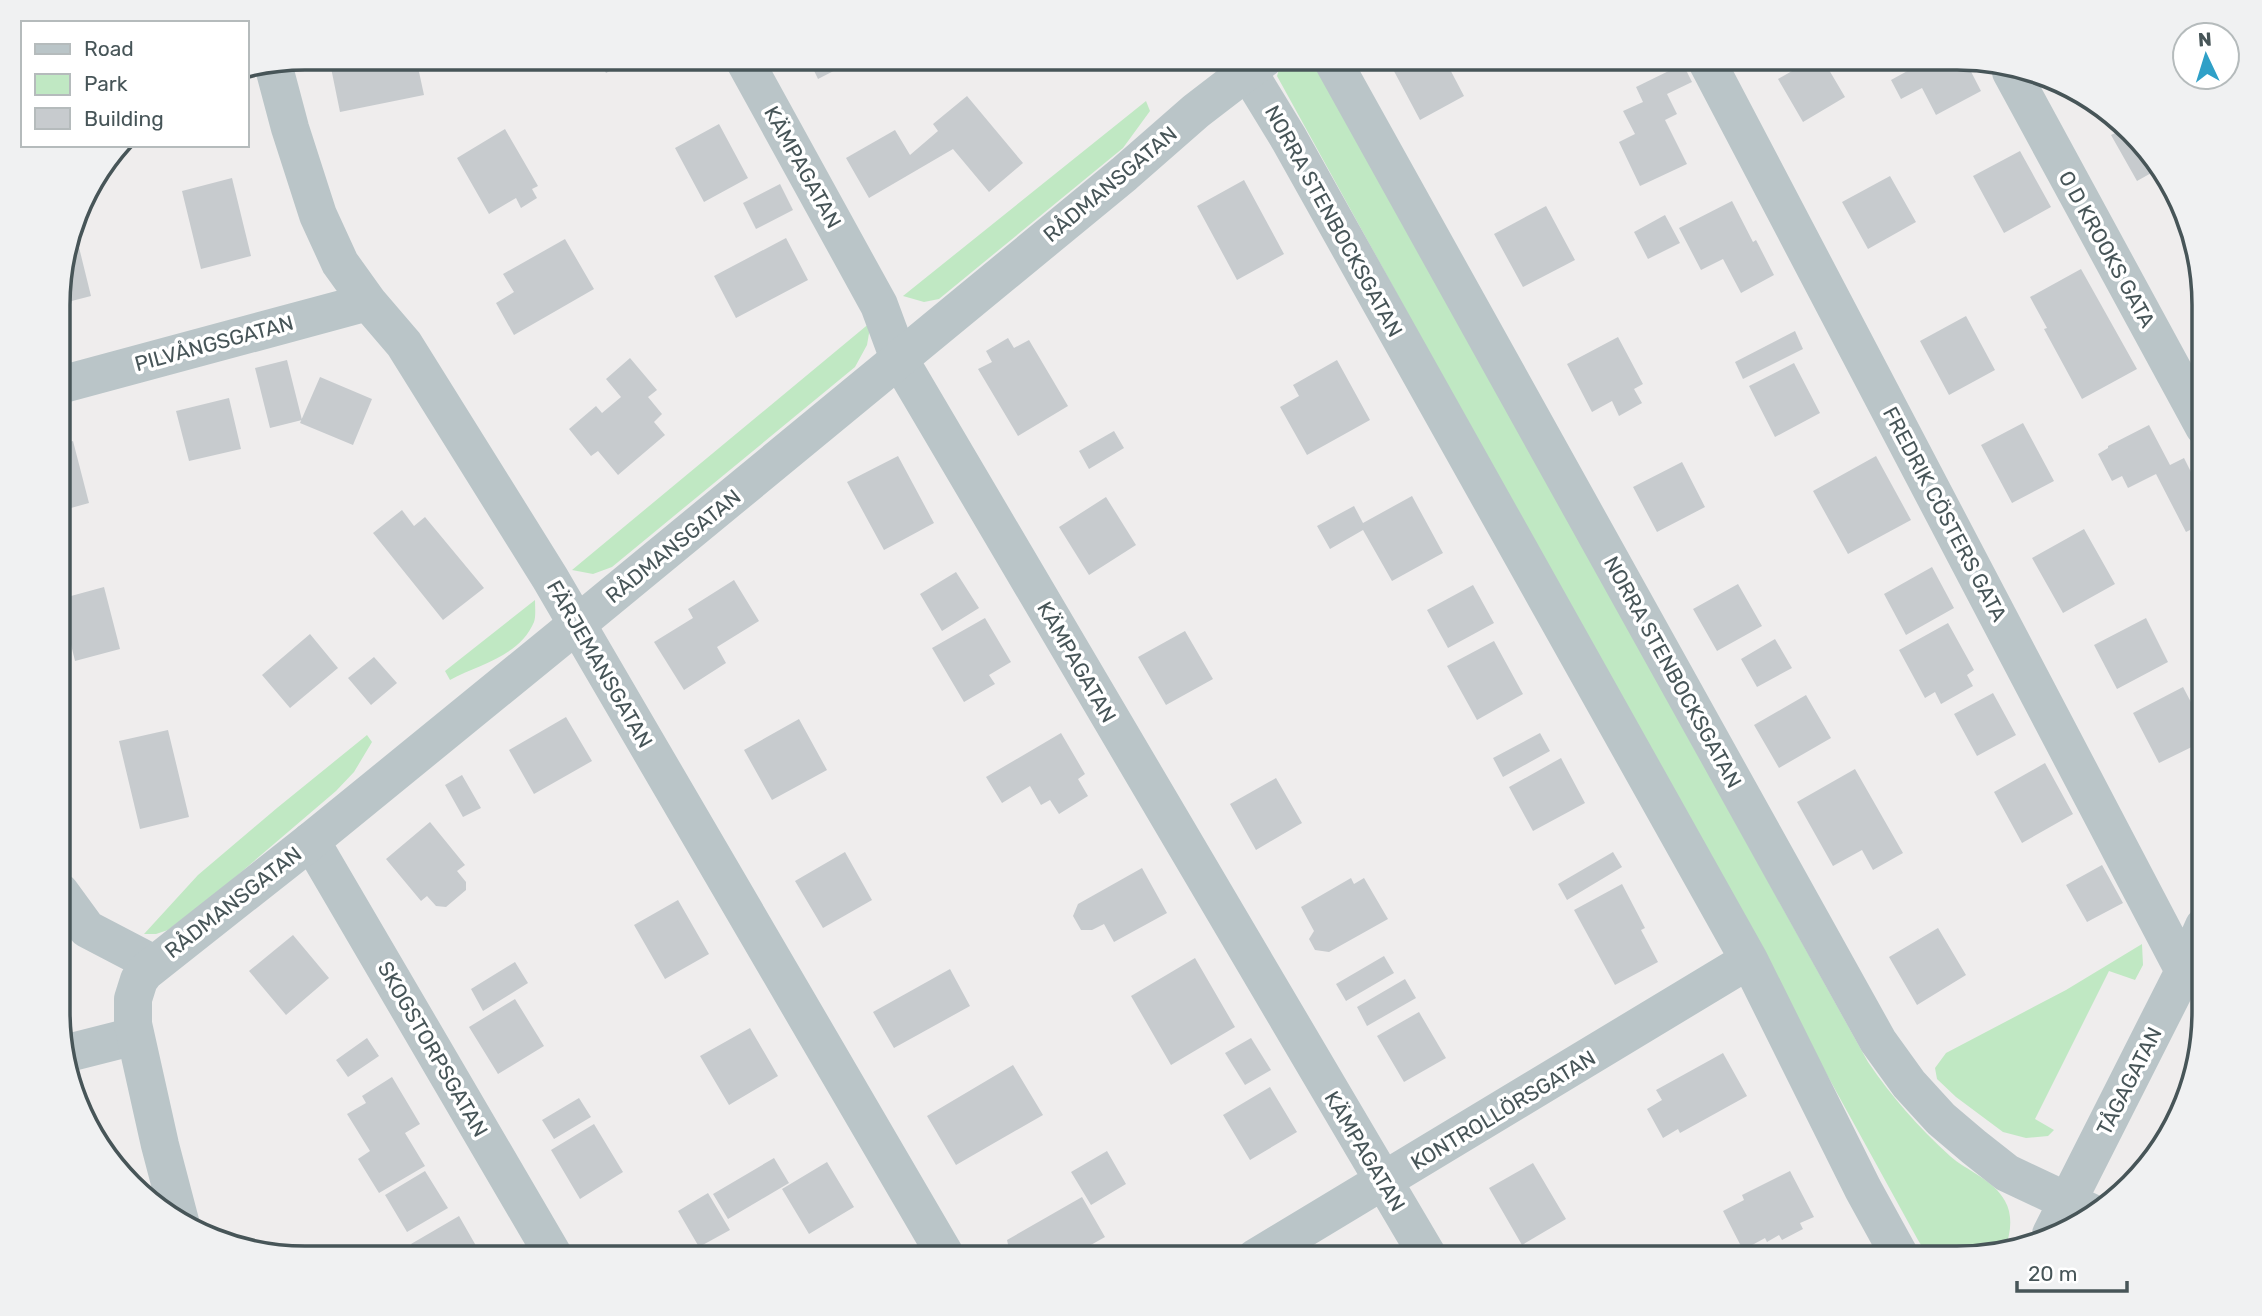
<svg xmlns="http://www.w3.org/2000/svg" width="2262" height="1316" viewBox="0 0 2262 1316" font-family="Rubik,sans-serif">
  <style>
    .green { fill: #c0e8c3 }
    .building { fill: #c7cbce }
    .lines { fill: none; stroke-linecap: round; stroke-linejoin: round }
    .minor { stroke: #bac5c8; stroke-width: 38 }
    .tertiary { stroke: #bac5c8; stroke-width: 38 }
    .labels { text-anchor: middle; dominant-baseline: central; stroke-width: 7; stroke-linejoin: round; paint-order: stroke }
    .street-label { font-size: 21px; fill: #475558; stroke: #fff }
    .rim { fill: none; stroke: #475558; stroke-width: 3.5 }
  </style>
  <rect width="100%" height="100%" fill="#efeded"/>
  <path class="green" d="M1295 61 1307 62 1318 69 1868 1062C1892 1097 1918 1127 1950 1156 1967 1171 1994 1180 2005 1201 2013 1215 2011 1233 2005 1248L1973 1258H1929L1918 1240 1277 76 1280 66Z
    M1146 101 1150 111 1123 148 939 299 924 302 903 296Z
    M871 322 867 345 855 367 612 567 593 574 572 570Z
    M535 600C535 607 536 616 534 622 519 657 479 664 450 680L445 671Z
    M367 735 372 742 354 772 336 791 219 891 168 930 156 934H144L198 875 277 808Z
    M2142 944 2143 965 2135 980 2109 971 2035 1119 2054 1130 2048 1136 2026 1138 2003 1132 1956 1097 1937 1079 1935 1068 1946 1053 2066 990Z"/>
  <path class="building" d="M329 58H416L424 95 340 112Z
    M598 58H635L606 73Z
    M808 58H854L855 60 818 79Z
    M1387 58H1444L1464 96 1420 120Z
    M1815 58H1822L1845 97 1803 122 1778 79Z
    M1917 58H1957L1965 60 1981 91 1936 115 1922 88 1901 99 1891 80 1911 69 1908 63Z
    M1683 64 1692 82 1667 94 1677 114 1665 120 1687 164 1640 186 1619 142 1635 134 1623 111 1643 102 1636 87Z
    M967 96 1023 163 989 192 953 149 869 198 846 158 895 130 910 155 938 131 933 124Z
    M719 124 748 178 704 202 675 148Z
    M505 129 538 186 532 189 537 198 521 208 516 198 489 214 457 158Z
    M2122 130 2147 153 2162 167 2137 181 2111 135Z
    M2020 151 2051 207 2004 233 1973 176Z
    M1890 176 1916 222 1868 249 1842 202Z
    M232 178 251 256 201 269 182 191Z
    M1244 180 1284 254 1237 280 1197 206Z
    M780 184 793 210 756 229 743 203Z
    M1732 201 1753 242 1756 240 1774 275 1741 293 1723 259 1701 270 1679 228Z
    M1546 206 1575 260 1523 287 1494 234Z
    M1665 215 1680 243 1648 259 1634 232Z
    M74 227 91 296 60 304V273Z
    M786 238 808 280 736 318 714 276Z
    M565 239 594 289 514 335 496 303 514 292 503 274Z
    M2081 269 2137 369 2082 399 2044 329 2047 328 2030 297Z
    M1966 316 1995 370 1949 395 1920 341Z
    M1795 331 1803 349 1743 379 1735 362Z
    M1618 337 1643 384 1634 389 1642 403 1619 416 1612 401 1592 412 1567 364Z
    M1008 338 1014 348 1029 340 1068 406 1018 436 978 369 992 362 986 351Z
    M630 358 657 390 648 397 662 414 654 422 665 435 618 475 598 451 591 456 569 429 596 406 602 413 621 397 606 379Z
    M287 360 302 420 270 428 255 368Z
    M1337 360 1370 420 1307 455 1280 407 1299 396 1293 385Z
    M1794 363 1820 413 1775 437 1749 386Z
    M320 377 372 399 353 445 300 423Z
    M229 398 241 449 189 461 176 411Z
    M2023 423 2054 481 2012 503 1981 445Z
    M2149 425 2170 465 2184 458 2204 498V523L2186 532 2156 474 2128 488 2122 476 2112 481 2098 454 2108 448V446Z
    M1114 431 1124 448 1089 469 1079 451Z
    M73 441 89 503 60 511V445Z
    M898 456 934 523 884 550 847 482Z
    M1876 456 1911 520 1848 554 1813 491Z
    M1682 462 1705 507 1657 532 1633 487Z
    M1412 496 1443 553 1392 581 1363 530 1330 549 1317 526 1354 506 1363 523Z
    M1106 497 1136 545 1089 575 1059 527Z
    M402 510 414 526 425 517 484 588 443 620 373 533Z
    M2084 529 2115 584 2063 613 2032 558Z
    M1932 567 1954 608 1906 635 1884 594Z
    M956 572 979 608 942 631 920 594Z
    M734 580 759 621 717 647 726 663 684 690 654 642 693 618 688 609Z
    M1738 584 1762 626 1717 651 1693 609Z
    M1473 585 1494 623 1448 648 1427 610Z
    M104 587 120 649 75 661 60 599Z
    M2204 594V620L2193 600Z
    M985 618 1011 662 989 675 995 684 964 702 932 648Z
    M2146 618 2168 662 2117 689 2094 645Z
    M1948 623 1974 670 1967 675 1973 686 1941 704 1935 692 1925 698 1899 650Z
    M1185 631 1213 679 1166 705 1138 657Z
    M310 634 338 668 290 708 262 675Z
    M1775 639 1792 668 1757 687 1741 659Z
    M1494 641 1523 694 1477 720 1447 666Z
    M374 657 397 683 371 705 348 678Z
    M2183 687 2204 727V741L2159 763 2133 713Z
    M1993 693 2016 735 1977 756 1954 714Z
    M1806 695 1831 738 1779 768 1754 725Z
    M566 717 592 761 534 794 509 750Z
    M799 719 827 770 772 800 744 750Z
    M168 730 189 817 140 829 119 741Z
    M1061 733 1085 774 1078 779 1088 796 1059 814 1050 800 1041 805 1030 786 1002 803 986 777Z
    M1540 733 1550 751 1503 777 1493 758Z
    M1561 758 1585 803 1533 831 1509 787Z
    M2045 763 2073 814 2022 843 1994 792Z
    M1855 769 1903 853 1873 870 1862 850 1833 866 1797 802Z
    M462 775 481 808 463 817 445 785Z
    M1276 778 1302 823 1256 850 1230 804Z
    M430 822 465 865 457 871 466 882V890L446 907 436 906 427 896 421 901 386 859Z
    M845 852 872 900 823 928 795 881Z
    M1613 852 1622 867 1567 900 1558 884Z
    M2102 865 2123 903 2087 922 2066 885Z
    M1142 868 1167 913 1114 942 1104 924 1092 930H1081L1073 916 1078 904Z
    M1351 878 1354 884 1364 878 1388 919 1329 952 1315 950 1309 939 1314 931 1301 907Z
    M1622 884 1645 928 1641 930 1658 962 1615 985 1574 910Z
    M678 900 709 954 665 979 634 925Z
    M1938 928 1966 975 1917 1005 1889 957Z
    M293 935 329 978 286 1015 249 971Z
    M1384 956 1394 973 1346 1001 1336 984Z
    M1195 958 1235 1027 1171 1065 1131 996Z
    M515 962 528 983 483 1011 471 989Z
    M950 969 970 1006 894 1048 873 1012Z
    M1405 979 1416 998 1367 1026 1357 1007Z
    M515 999 544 1046 498 1074 469 1027Z
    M1419 1012 1446 1058 1404 1082 1377 1036Z
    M750 1028 778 1076 729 1105 700 1056Z
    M367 1038 379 1056 348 1077 336 1060Z
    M1251 1038 1271 1070 1245 1085 1225 1053Z
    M1723 1053 1747 1096 1680 1133 1678 1129 1663 1138 1647 1109 1662 1100 1656 1090Z
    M1013 1065 1043 1115 956 1165 927 1116Z
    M392 1077 420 1124 405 1133 425 1166 379 1193 358 1159 370 1151 347 1114 366 1103 362 1096Z
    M2186 1079 2171 1134 2149 1157H2148Z
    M1270 1087 1297 1132 1250 1160 1223 1115Z
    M579 1098 591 1117 554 1139 542 1120Z
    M594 1124 623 1172 580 1199 551 1150Z
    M1107 1151 1126 1184 1091 1205 1071 1172Z
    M774 1158 789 1183 728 1219 713 1194Z
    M827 1162 854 1207 809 1234 782 1189Z
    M1533 1163 1566 1219 1522 1245 1489 1188Z
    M425 1171 448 1208 407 1232 385 1195Z
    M1790 1171 1814 1217 1800 1223 1803 1229 1782 1240 1779 1235 1767 1242 1765 1238 1743 1250 1723 1211 1744 1200 1742 1195Z
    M708 1193 730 1230 699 1247 678 1211Z
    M1082 1197 1105 1237 1089 1246 1096 1258H1011L1007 1240Z
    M459 1216 483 1258H419L411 1244Z"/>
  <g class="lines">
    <path class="minor" d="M743 58 879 305 899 359 1429 1258
      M1331 58 1878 1041 1909 1084 1941 1119 1974 1147 2007 1173 2092 1213
      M1705 58 2184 971
      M273 64 290 128 318 215 340 263 368 302 404 344 550 578 947 1258
      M1247 70 1289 139 1749 960 1863 1189 1901 1258
      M2011 72 2204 427
      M60 385 368 302
      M311 841 555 1258
      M60 892 87 929 154 964
      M64 1054 135 1036
      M2051 1234 2184 971 2204 926
      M1255 1258 1749 960"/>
    <path class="tertiary" d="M181 1225 160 1145 133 1024V999L139 980 145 972 311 841 576 625 1124 174 1196 111 1265 58"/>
  </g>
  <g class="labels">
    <g class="street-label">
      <text transform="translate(803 167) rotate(61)">KÄMPAGATAN</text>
      <text transform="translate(1110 184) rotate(-40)">RÅDMANSGATAN</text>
      <text transform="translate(1334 221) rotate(61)">NORRA STENBOCKSGATAN</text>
      <text transform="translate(2107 249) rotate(61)">O D KROOKS GATA</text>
      <text transform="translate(214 343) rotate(-15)">PILVÅNGSGATAN</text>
      <text transform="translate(1945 514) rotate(62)">FREDRIK CÖSTERS GATA</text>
      <text transform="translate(673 546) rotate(-39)">RÅDMANSGATAN</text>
      <text transform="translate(1077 662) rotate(60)">KÄMPAGATAN</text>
      <text transform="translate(600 664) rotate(60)">FÄRJEMANSGATAN</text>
      <text transform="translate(1673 672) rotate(61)">NORRA STENBOCKSGATAN</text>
      <text transform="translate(233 902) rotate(-38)">RÅDMANSGATAN</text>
      <text transform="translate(433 1049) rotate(60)">SKOGSTORPSGATAN</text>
      <text transform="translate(2129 1081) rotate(-63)">TÅGAGATAN</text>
      <text transform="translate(1503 1110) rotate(-31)">KONTROLLÖRSGATAN</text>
      <text transform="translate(1365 1151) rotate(59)">KÄMPAGATAN</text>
    </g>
  </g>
  <path d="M0 0H2262V1316H0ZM305 70H1957A235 235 0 0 1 2192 305V1011A235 235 0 0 1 1957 1246H305A235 235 0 0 1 70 1011V305A235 235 0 0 1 305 70Z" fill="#f0f1f2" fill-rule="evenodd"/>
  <path class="rim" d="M305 70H1957A235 235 0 0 1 2192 305V1011A235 235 0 0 1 1957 1246H305A235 235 0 0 1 70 1011V305A235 235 0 0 1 305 70Z"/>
  <rect x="21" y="21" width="228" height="126" fill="#ffffff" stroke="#b5bbbc" stroke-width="2"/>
  <rect x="35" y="44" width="35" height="10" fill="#bac5c8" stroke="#b5bbbc" stroke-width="2"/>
  <text x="84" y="56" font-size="21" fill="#475558">Road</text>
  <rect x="35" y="74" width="35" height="21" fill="#c0e8c3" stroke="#b5bbbc" stroke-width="2"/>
  <text x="84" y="91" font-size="21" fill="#475558">Park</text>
  <rect x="35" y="108" width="35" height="21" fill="#c7cbce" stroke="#b5bbbc" stroke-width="2"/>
  <text x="84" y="126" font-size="21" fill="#475558">Building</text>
  <g transform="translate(2206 56) rotate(356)"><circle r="33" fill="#ffffff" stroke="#b5bbbc" stroke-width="2"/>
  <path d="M0-5L12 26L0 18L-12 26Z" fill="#2fa0c7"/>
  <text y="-10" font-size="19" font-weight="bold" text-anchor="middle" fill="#475558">N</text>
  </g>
  <path d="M2017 1281v10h110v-10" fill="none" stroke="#475558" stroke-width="3.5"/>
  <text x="2028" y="1281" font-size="21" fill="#475558" stroke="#ffffff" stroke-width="5" paint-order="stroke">20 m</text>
</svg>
